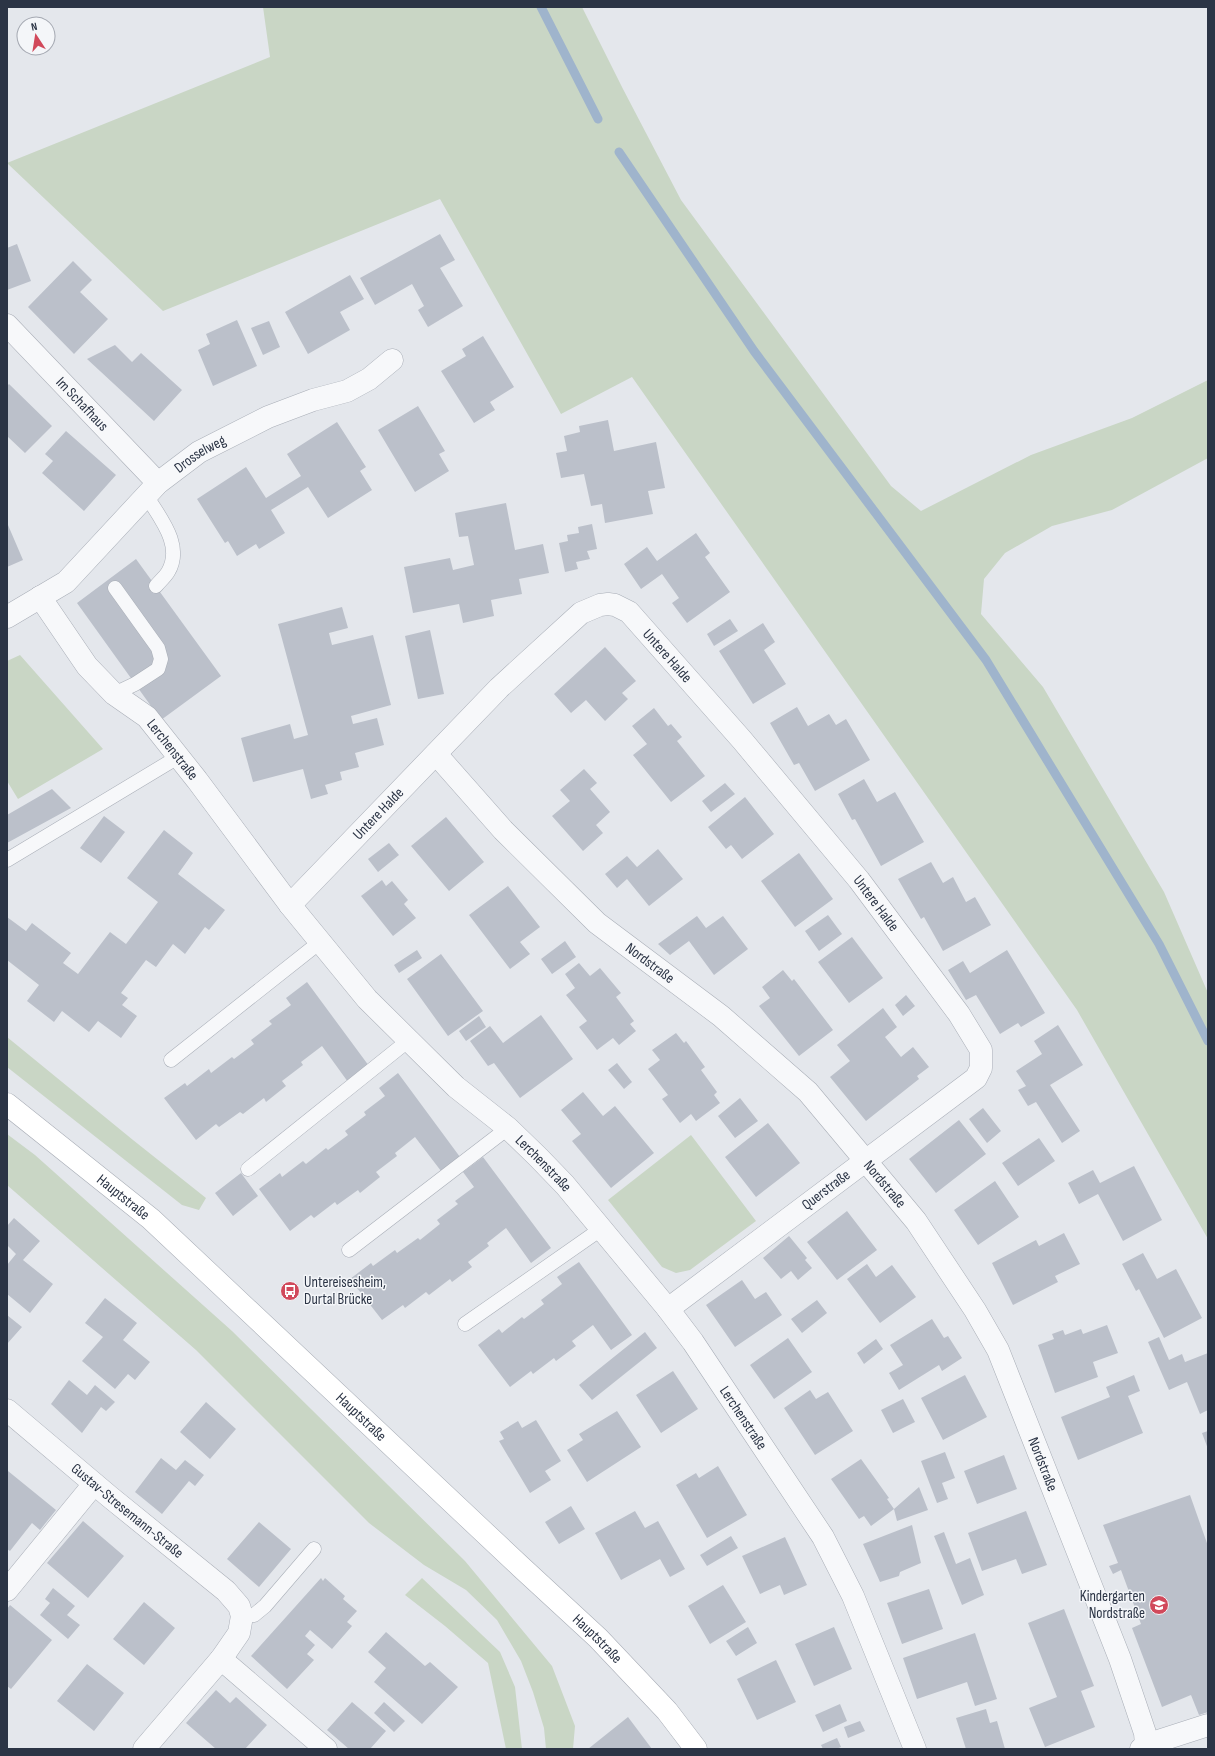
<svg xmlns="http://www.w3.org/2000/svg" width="1215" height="1756" viewBox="0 0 1215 1756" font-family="'Sofia Sans Condensed',sans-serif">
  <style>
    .green { fill: #c9d6c5 }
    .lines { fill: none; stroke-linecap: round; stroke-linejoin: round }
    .stream { stroke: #9fb4cc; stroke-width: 9 }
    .building { fill: #bbc0ca }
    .lane-casing { stroke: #a9aeb7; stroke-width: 15 }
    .street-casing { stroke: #a9aeb7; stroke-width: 23 }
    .secondary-casing { stroke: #a9aeb7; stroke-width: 23 }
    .lane { stroke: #f7f8fa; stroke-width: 14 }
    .street { stroke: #f7f8fa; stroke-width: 22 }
    .secondary { stroke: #fff; stroke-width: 22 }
    .labels { text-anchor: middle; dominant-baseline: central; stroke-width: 3; stroke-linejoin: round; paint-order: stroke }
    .street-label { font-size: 15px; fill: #2b3445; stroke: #f4f6f9 }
    .poi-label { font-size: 15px; fill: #2b3445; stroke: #f4f6f9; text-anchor: start }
  </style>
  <rect width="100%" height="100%" fill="#e4e7ec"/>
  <path class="green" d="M263 7H582L623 89 681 200 891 486 921 511 1031 455 1132 418 1208 380V458L1112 510 1052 526 1005 553 984 579 981 614 1043 687 1164 892 1208 993V1239L1077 1010 632 377 561 414 440 199 163 311 7 163 270 57Z
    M20 655 103 749 18 799 7 781V661Z
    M7 1037 133 1140 206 1198 199 1210 182 1205 7 1067Z
    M7 1134 35 1155 232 1331 465 1561 552 1666 575 1726 573 1749H546L544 1728 533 1692 521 1661 497 1620 466 1590 424 1565 369 1523 196 1350 7 1185Z
    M691 1135 756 1221 690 1270 676 1273 662 1267 608 1200Z
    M422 1578 500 1652 515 1687 522 1749H506L488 1663 445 1626 405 1595Z"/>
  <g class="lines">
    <path class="stream" d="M541 7 598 119
      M619 152 754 351 986 660 1159 944 1208 1041"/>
  </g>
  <path class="building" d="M440 234 455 260 440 268 463 306 428 327 418 310 424 306 412 284 375 305 360 278Z
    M17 244 31 281 7 290V248Z
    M73 261 92 280 80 292 108 319 74 354 28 307Z
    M350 275 364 299 340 312 350 330 308 354 285 312Z
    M237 320 257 366 213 386 198 350 210 344 206 334Z
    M269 321 280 347 263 355 251 328Z
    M483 336 514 387 490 402 495 410 474 423 441 371 466 356 462 349Z
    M115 345 132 362 141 353 182 390 154 421 87 359Z
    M9 384 52 426 25 453 7 436V386Z
    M418 406 445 451 439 454 449 471 415 492 378 430Z
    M608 420 614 451 656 442 665 488 648 491 653 514 605 523 602 504 591 506 584 474 561 478 556 453 567 451 564 436 580 432 579 426Z
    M337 422 366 467 360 471 372 490 328 518 308 487 271 510 285 533 259 549 256 544 237 556 228 541 225 543 197 499 246 467 266 498 301 476 287 454Z
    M66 431 116 475 84 511 42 473 53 461 45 454Z
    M506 503 515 550 543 544 549 573 519 579 522 594 491 600 494 616 463 623 459 604 413 613 404 567 450 558 453 570 474 565 468 536 459 537 455 513Z
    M592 524 597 549 587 551 590 559 576 562 578 569 565 572 559 543 568 541 567 535 579 533 578 527Z
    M8 525 23 560 7 567V526Z
    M696 533 710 553 705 557 730 592 687 623 672 603 679 598 662 574 641 589 624 564 647 547 657 561Z
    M136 559 221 676 161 720 77 603Z
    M342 607 348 628 329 633 332 645 373 635 391 705 351 716 353 724 377 718 384 745 355 753 359 767 340 772 342 780 325 785 328 794 311 799 303 769 253 782 241 738 290 724 294 739 308 735 278 624Z
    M730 619 738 631 714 646 707 634Z
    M763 623 775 642 764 650 786 684 753 704 719 651Z
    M430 630 444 694 418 699 405 636Z
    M605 647 636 681 622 693 628 699 605 721 586 700 571 713 554 694Z
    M797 707 808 726 829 714 836 725 846 719 870 760 815 791 799 763 794 765 770 723Z
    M654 708 668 726 671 724 682 737 677 741 705 776 671 802 633 755 647 744 632 726Z
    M584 769 597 783 590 789 610 812 596 825 603 833 583 851 552 816 570 801 560 790Z
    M864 779 877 802 895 792 924 842 881 866 855 819 852 820 838 794Z
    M725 783 735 794 711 812 702 801Z
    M52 789 71 808 7 843V815Z
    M745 797 774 834 742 859 731 845 726 849 708 827Z
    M104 816 125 832 101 863 80 848Z
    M446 817 484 862 449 891 411 846Z
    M164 830 193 853 178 874 225 910 209 930 205 927 185 954 173 944 156 967 146 960 121 993 128 998 122 1005 137 1016 121 1038 98 1021 89 1032 62 1011 54 1022 27 1001 39 985 7 960V917L26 931 32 923 71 953 63 963 78 974 110 932 126 944 158 902 127 878Z
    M389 843 399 855 378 872 368 859Z
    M658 849 683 879 649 906 627 879 617 888 605 874 627 856 637 867Z
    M799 853 833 899 795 927 761 881Z
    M931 862 943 883 953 877 966 902 975 897 991 925 943 951 924 917 921 919 898 879Z
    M382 880 386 886 392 881 408 900 404 904 416 918 393 936 361 896Z
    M508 886 540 927 520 942 530 954 510 969 469 915Z
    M828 915 842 934 819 951 805 931Z
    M697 916 706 928 723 916 748 949 714 975 689 941 670 955 658 944Z
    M852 937 883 978 849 1003 818 962Z
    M565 941 576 957 552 974 541 959Z
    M417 950 422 958 399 973 394 965Z
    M1007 950 1045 1013 1021 1027 1018 1023 1000 1034 976 995 966 1000 948 970 963 961 970 973Z
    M441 954 483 1011 448 1036 407 979Z
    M579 963 590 976 600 968 621 993 616 997 634 1021 630 1024 636 1031 619 1045 613 1038 597 1050 579 1027 587 1021 566 995 575 988 565 974Z
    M783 970 792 981 794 979 833 1030 799 1056 759 1006 770 998 762 987Z
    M307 982 369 1066 348 1082 322 1046 301 1062 303 1065 282 1081 286 1086 266 1102 264 1098 243 1114 240 1112 219 1127 216 1124 196 1140 164 1098 185 1083 187 1086 209 1069 211 1073 232 1057 234 1059 254 1044 251 1040 272 1024 269 1021 291 1005 286 998Z
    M906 995 915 1006 903 1016 895 1005Z
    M883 1008 897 1027 885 1037 901 1057 913 1047 929 1067 917 1076 919 1079 866 1121 830 1077 850 1061 837 1045Z
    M541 1015 573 1059 520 1098 494 1063 488 1066 470 1041 490 1026 503 1043Z
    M479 1016 486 1027 466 1041 459 1031Z
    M1058 1025 1083 1065 1050 1085 1080 1131 1062 1143 1036 1102 1028 1106 1018 1090 1026 1086 1016 1071 1042 1054 1034 1041Z
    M676 1033 684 1043 686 1041 705 1067 701 1070 717 1092 714 1095 720 1103 696 1121 691 1114 680 1123 662 1099 668 1095 648 1069 660 1060 652 1050Z
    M617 1063 632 1082 624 1089 608 1070Z
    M398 1073 460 1157 441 1171 415 1137 395 1153 397 1156 376 1172 380 1177 360 1193 358 1190 337 1205 335 1202 314 1218 311 1215 290 1231 259 1189 280 1173 282 1177 303 1161 306 1164 326 1148 328 1150 348 1135 345 1131 366 1115 364 1112 385 1096 379 1088Z
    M583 1092 603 1116 615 1106 654 1153 611 1188 572 1141 581 1134 561 1110Z
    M740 1098 758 1121 735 1138 718 1116Z
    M983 1108 1001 1131 987 1143 969 1119Z
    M959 1120 986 1154 936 1193 909 1159Z
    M768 1123 800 1163 756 1197 725 1157Z
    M1039 1138 1055 1161 1018 1186 1002 1163Z
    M483 1157 551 1248 531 1263 506 1228 487 1243 489 1246 468 1262 472 1267 452 1282 450 1279 429 1295 426 1292 405 1308 403 1305 382 1320 350 1279 371 1263 373 1266 395 1250 397 1253 418 1238 420 1240 440 1224 437 1220 458 1204 455 1201 474 1187 463 1172Z
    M1134 1166 1162 1220 1123 1241 1098 1194 1079 1204 1068 1183 1093 1170 1100 1183Z
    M241 1173 258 1196 233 1216 215 1193Z
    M995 1181 1019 1217 978 1245 954 1210Z
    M847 1211 877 1250 837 1280 807 1242Z
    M14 1218 40 1241 23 1260 53 1284 30 1313 7 1294V1265L16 1254 7 1245V1226Z
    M1064 1233 1080 1264 1055 1276 1058 1282 1013 1305 992 1263 1036 1240 1039 1246Z
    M789 1236 807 1258 805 1260 812 1268 798 1280 791 1271 781 1279 763 1258Z
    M1143 1253 1157 1279 1176 1269 1202 1318 1164 1338 1139 1289 1136 1291 1122 1264Z
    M579 1262 632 1335 611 1350 593 1325 572 1341 576 1346 556 1361 554 1358 533 1374 531 1371 510 1387 478 1345 499 1329 502 1333 522 1317 524 1319 544 1304 541 1300 562 1284 557 1277Z
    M867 1264 876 1277 892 1265 916 1297 880 1323 847 1279Z
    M742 1280 755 1299 766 1292 782 1315 735 1347 706 1305Z
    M105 1298 137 1323 123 1340 150 1362 135 1380 128 1374 115 1389 82 1361 103 1337 85 1323Z
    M817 1300 827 1313 802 1333 791 1319Z
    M7 1315 22 1327 7 1344Z
    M932 1319 944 1338 948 1336 962 1358 942 1371 939 1365 899 1390 889 1373 903 1365 890 1345Z
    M1107 1325 1118 1353 1093 1362 1098 1377 1055 1393 1038 1345 1054 1339 1052 1334 1063 1330 1065 1335 1081 1329 1083 1334Z
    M645 1332 657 1348 592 1400 579 1385Z
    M1159 1337 1169 1360 1182 1354 1185 1362 1208 1353V1410L1200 1414 1187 1382 1169 1390 1148 1342Z
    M788 1338 812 1372 774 1399 750 1365Z
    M876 1339 883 1349 864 1364 857 1353Z
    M673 1371 698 1409 661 1433 636 1395Z
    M965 1375 987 1417 943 1440 921 1398Z
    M1134 1375 1140 1391 1128 1396 1143 1433 1078 1460 1061 1417 1110 1397 1106 1387Z
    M69 1380 87 1395 95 1385 115 1402 106 1411 101 1407 82 1433 51 1404Z
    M810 1390 816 1399 828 1392 853 1431 815 1455 784 1408Z
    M903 1399 915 1422 893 1433 881 1410Z
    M206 1402 236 1429 210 1459 180 1432Z
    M617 1411 641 1447 587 1482 567 1450 583 1440 579 1434Z
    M536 1420 561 1461 545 1471 551 1480 530 1493 499 1441 504 1439 500 1432 518 1421 522 1428Z
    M1208 1431V1449L1202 1433Z
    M945 1452 955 1478 942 1483 948 1499 937 1503 921 1461Z
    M1004 1455 1017 1489 977 1504 964 1471Z
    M161 1458 176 1470 185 1460 204 1475 195 1486 189 1481 162 1514 135 1492Z
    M861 1459 889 1498 887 1499 894 1509 919 1487 928 1510 897 1521 894 1509 871 1526 864 1516 859 1519 831 1479Z
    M718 1466 747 1515 707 1538 676 1485 696 1473 699 1478Z
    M8 1471 56 1510 40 1530 32 1523 10 1551 7 1549Z
    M1190 1495 1208 1546V1712L1199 1715 1191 1695 1162 1707 1132 1628 1141 1624 1121 1570 1113 1574 1109 1566 1118 1563 1103 1525Z
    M571 1506 585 1529 559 1544 545 1522Z
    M635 1511 645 1528 658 1521 685 1569 670 1577 660 1559 621 1580 595 1533Z
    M1026 1511 1047 1565 1022 1574 1016 1559 982 1571 968 1533Z
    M83 1521 124 1556 88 1598 47 1563Z
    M259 1522 291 1549 259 1587 227 1559Z
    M912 1525 921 1563 900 1572 899 1576 880 1582 863 1544Z
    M944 1532 956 1564 970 1558 984 1595 962 1605 934 1536Z
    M731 1536 738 1548 707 1566 700 1555Z
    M785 1537 807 1585 784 1595 780 1585 760 1594 742 1556Z
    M321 1578 323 1581 325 1578 345 1596 343 1599 357 1611 347 1622 352 1626 332 1649 310 1630 305 1636 315 1645 307 1654 314 1660 287 1689 251 1656Z
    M723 1585 746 1622 710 1644 688 1606Z
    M53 1588 75 1606 67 1615 80 1625 68 1639 40 1615 50 1603 45 1599Z
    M929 1589 943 1629 902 1644 887 1603Z
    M144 1602 175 1628 144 1665 113 1639Z
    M10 1605 52 1640 11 1689 7 1686V1609Z
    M1064 1609 1094 1686 1081 1691 1095 1727 1045 1747 1029 1708 1057 1697 1028 1623Z
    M748 1627 757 1643 736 1656 726 1641Z
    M834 1627 852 1669 814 1686 795 1644Z
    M386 1632 425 1666 430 1662 458 1687 422 1724 374 1682 386 1668 368 1652Z
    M975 1633 997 1699 975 1706 967 1682 917 1699 903 1658Z
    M776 1660 796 1702 757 1720 737 1679Z
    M87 1664 124 1693 94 1731 57 1701Z
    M216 1690 230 1703 236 1697 267 1725 245 1749H216L186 1723Z
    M352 1702 386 1731 370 1749H349L327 1730Z
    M384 1702 405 1721 394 1732 374 1713Z
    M840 1704 847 1721 823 1732 815 1715Z
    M986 1709 990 1723 997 1721 1005 1749H966L956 1718Z
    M628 1717 652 1749H588Z
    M860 1721 865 1731 848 1738 844 1727Z
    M837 1738 841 1747 836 1749H823L821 1745Z"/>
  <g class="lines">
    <g class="lane-casing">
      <path id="lane" d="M146 495C159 517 184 545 168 572 165 577 160 581 156 586
        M114 694 135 684 158 669 161 659 158 648 115 588
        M7 860 178 757
        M171 1060 320 942
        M248 1169 409 1040
        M349 1250 508 1128
        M465 1324 601 1229
        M242 1616 254 1615 265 1606 314 1549"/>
    </g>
    <g class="street-casing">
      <g id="street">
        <path id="s1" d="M7 325 158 483"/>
        <path id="s2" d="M40 597 87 666 114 694 147 717 197 780 290 905 367 999 456 1087 508 1128 538 1157 565 1185 668 1309 693 1342 823 1537 853 1596 915 1749"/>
        <path id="s3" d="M7 617 66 582 158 483 199 452 268 417 313 400 347 391 369 379 392 360"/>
        <path id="s4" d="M436 754 503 830 597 923 721 1016 808 1092 916 1221 975 1310 998 1350 1120 1659 1145 1733 1146 1745"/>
        <path id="s5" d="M290 905 499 688 581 613 600 605 608 604 615 605 629 612 742 740 859 880 959 1014 981 1050V1068L976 1078 668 1309"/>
        <path id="s6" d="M7 1410 110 1497 226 1591 239 1606 242 1616 239 1633 221 1659 144 1749"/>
        <path d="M7 1590 94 1484"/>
        <path d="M221 1659 326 1749"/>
        <path d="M1141 1749 1146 1745 1208 1725"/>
      </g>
    </g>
    <g class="secondary-casing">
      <g id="secondary">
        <path id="s7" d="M7 1104 151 1219 521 1567 598 1638 667 1711 696 1749"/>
      </g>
    </g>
    <use href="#lane" class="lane"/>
    <use href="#street" class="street"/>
    <use href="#secondary" class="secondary"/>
  </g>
  <defs>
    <g id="bus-disc" transform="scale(1)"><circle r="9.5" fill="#d1495b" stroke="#f4f6f9"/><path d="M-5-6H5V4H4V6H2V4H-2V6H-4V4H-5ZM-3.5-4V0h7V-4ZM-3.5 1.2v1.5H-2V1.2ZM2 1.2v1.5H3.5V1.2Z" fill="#fff"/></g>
    <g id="school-disc" transform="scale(1)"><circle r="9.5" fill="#d1495b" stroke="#f4f6f9"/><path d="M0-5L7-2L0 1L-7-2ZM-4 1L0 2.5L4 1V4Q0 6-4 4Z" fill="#fff"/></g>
  </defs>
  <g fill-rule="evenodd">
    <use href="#bus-disc" x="290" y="1291"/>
    <use href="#school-disc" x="1159" y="1605"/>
  </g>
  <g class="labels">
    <g class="street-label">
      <text stroke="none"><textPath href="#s1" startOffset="109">Im Schafhaus</textPath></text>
      <text stroke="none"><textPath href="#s3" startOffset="255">Drosselweg</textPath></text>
      <text stroke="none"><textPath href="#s5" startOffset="522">Untere Halde</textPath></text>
      <text stroke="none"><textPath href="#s2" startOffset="204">Lerchenstraße</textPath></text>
      <text stroke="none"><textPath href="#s5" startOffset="127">Untere Halde</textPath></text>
      <text stroke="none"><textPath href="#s5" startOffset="846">Untere Halde</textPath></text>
      <text stroke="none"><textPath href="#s4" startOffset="300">Nordstraße</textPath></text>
      <text stroke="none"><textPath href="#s2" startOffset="762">Lerchenstraße</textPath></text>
      <text stroke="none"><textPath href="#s4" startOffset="624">Nordstraße</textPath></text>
      <text transform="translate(826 1190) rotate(-37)">Querstraße</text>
      <text stroke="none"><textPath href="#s7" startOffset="149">Hauptstraße</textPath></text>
      <text stroke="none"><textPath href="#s7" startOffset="473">Hauptstraße</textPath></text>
      <text stroke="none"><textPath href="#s2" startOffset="1086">Lerchenstraße</textPath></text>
      <text stroke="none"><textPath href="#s4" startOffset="948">Nordstraße</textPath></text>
      <text stroke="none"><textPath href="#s6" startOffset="157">Gustav-Stresemann-Straße</textPath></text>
      <text stroke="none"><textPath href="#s7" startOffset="797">Hauptstraße</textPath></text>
    </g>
    <g class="poi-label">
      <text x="304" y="1282">Untereisesheim,<tspan x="304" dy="17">Durtal Brücke</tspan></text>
      <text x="1145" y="1596" text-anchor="end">Kindergarten<tspan x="1145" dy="17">Nordstraße</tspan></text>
    </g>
  </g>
  <rect width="1215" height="1756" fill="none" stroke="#2b3445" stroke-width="16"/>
  <g transform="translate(36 36) rotate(348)"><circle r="19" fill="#f4f6f9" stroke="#a4a8b1"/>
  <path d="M0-3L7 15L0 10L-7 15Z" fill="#d1495b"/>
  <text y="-6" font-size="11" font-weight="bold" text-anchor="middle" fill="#2b3445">N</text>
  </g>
</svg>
